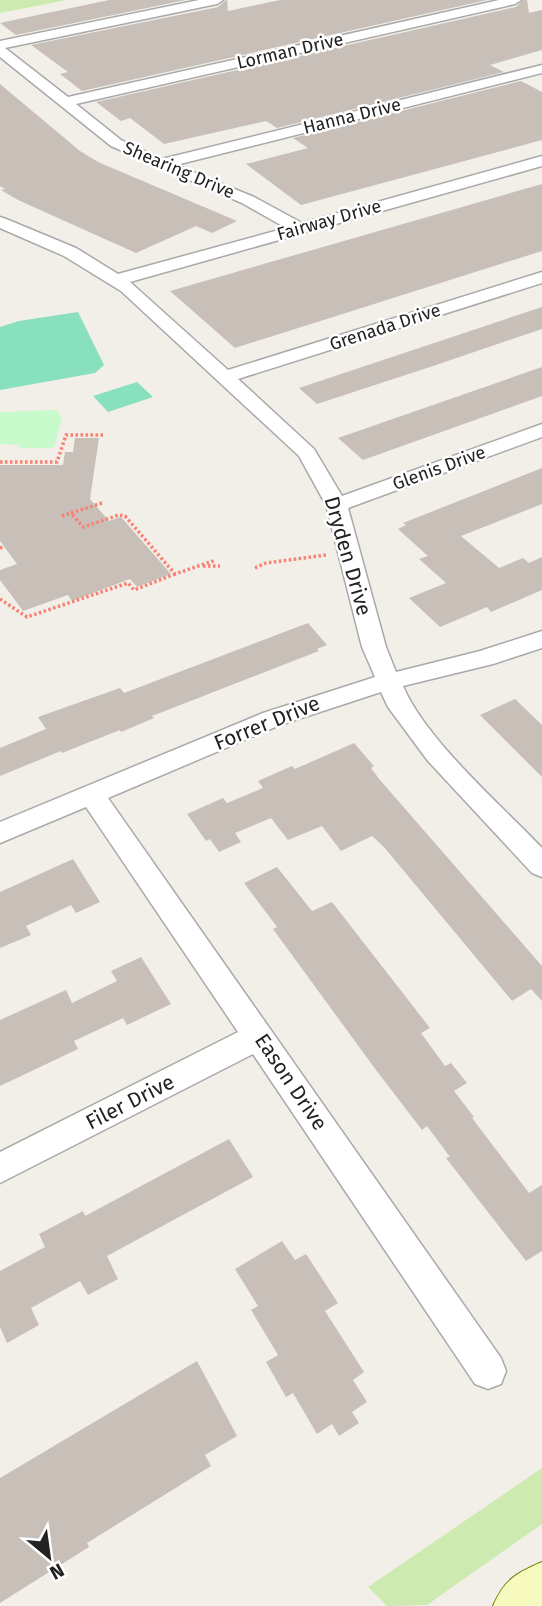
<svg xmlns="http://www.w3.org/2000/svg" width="542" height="1606" viewBox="0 0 542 1606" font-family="'Fira Sans',sans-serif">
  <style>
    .grass { fill: #cdebb0 }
    .park { fill: #c8facc }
    .pitch { fill: #88e0be }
    .building { fill: #c7bfb8 }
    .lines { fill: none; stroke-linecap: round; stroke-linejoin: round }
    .minor-casing { stroke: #a9a9a9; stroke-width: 3 }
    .secondary-casing { stroke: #707d05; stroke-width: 2 }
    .path { stroke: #fa8072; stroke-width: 3.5; stroke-dasharray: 2.5 2.5; stroke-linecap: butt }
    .minor { fill: #fff; fill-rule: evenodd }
    .secondary { fill: #f7fabf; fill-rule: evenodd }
    .labels { text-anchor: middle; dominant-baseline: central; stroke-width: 5; stroke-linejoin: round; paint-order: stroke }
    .far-street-label { font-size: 18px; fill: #222; stroke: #fff }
    .street-label { font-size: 21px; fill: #222; stroke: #fff }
  </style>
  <rect width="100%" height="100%" fill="#f2efe9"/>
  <path class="grass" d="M0 0H67L0 13Z
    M542 1468V1524L427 1605 387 1606 368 1587Z"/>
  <path class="park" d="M56 410 62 418 54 448H20V445L0 444V412Z"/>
  <path class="pitch" d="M78 312 104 365 95 373 0 390V327L19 321Z
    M137 382 153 397 108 412 93 396Z"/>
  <path class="building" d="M109 0H186L16 35 0 23Z
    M226 0H227L228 11 280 0H487L82 91 60 74 68 72 31 45 218 7Z
    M523 0H527L529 13 542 10V50L490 65 504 72 277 128 266 121 164 144 130 118 121 121 96 102 516 7Z
    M521 81 542 92V140L301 205 246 164 308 148 293 138Z
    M0 84 80 151 98 162 237 221 212 233 196 226 136 253 18 200 1 190 5 189 0 186Z
    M542 184V251L235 348 170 291Z
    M542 307V329L433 366 317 404 299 388Z
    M542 367V396L363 460 338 438Z
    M75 438H99L90 499 109 521 121 517 171 574 137 587 130 579 72 601 68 595 23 611 0 580V570L17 564 0 541V465H63L65 452H73Z
    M542 468V504L461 536 499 568 523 558 529 563 542 557V590L491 612 487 607 440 627 409 598 446 583 419 559 428 556 398 529 406 525 403 523Z
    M308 623 327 645 317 649 319 651 152 716 154 718 121 732 120 730 62 753 61 751 0 776V748L46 729 38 717 120 688 124 693Z
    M515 699 542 725V777L480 715Z
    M354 743 374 766 371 768 380 780 542 966V1001L531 989 512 1001 384 847 372 836 341 851 322 826 288 840 271 818 235 833 241 842 219 852 210 839 206 841 187 814 223 798 227 803 263 788 258 781 292 766 295 769Z
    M73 859 100 902 76 913 71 905 26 926 31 935 0 948V892Z
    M277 867 312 911 332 902 430 1028 421 1033 445 1066 451 1063 467 1083 454 1091 474 1117 472 1118 529 1193 542 1185V1251L526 1261 446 1158 450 1157 427 1126 422 1130 376 1070 273 929 277 927 244 883Z
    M141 957 171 1004 127 1025 123 1018 74 1041 78 1049 0 1086V1020L66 990 72 1003 117 981 111 971Z
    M229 1139 253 1177 107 1256 118 1279 88 1295 80 1281 31 1308 39 1325 7 1343 0 1327V1271L45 1247 39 1234 83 1211 85 1216Z
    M282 1241 295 1260 306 1254 338 1303 325 1311 364 1372 353 1380 367 1402 352 1412 359 1423 339 1436 332 1424 317 1434 293 1393 286 1397 266 1362 278 1355 251 1310 258 1306 235 1269Z
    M197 1361 237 1436 205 1455 211 1466 87 1543 89 1547 0 1603V1478Z"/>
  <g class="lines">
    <g class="minor-casing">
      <path id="minor" d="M199 0H223L217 4 5 48 68 97 499 0H521L515 4 76 104 121 140 162 159 542 65V73L176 165 254 197 302 223 542 156V166L130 282 228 370 542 272V283L238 379 314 449 342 496 542 424V437L348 508 386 647 396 672 480 651 542 631V648L493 664 403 686C426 740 501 805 542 848V877L532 873 428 761 388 707 381 692 280 725 108 798 501 1358 506 1371 501 1384 488 1389 475 1384 253 1054 0 1183V1152L238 1032 86 807 0 843V822L263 713 375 677 362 647 326 505 299 456 121 291 64 256 0 228V217L6 219 76 248 118 274 286 228 242 203 111 146 0 57V41Z"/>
    </g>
    <g class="secondary-casing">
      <path id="secondary" d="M542 1562V1606H493C504 1580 516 1573 542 1562Z"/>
    </g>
    <path class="path" d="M0 462H57L66 435H103
      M102 503 71 513 83 527 119 515 125 516 175 574 216 560
      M62 516 71 513
      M0 548 3 547
      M203 566H220
      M255 568 266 563 326 555
      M0 599 27 617 128 583 134 590 175 574"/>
    <use href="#minor" class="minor"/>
    <use href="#secondary" class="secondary"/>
  </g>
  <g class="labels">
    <g class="far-street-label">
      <text transform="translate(290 51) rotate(-13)">Lorman Drive</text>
      <text transform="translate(352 116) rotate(-14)">Hanna Drive</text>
      <text transform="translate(179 170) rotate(23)">Shearing Drive</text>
      <text transform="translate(329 220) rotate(-16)">Fairway Drive</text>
      <text transform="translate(385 327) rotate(-18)">Grenada Drive</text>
      <text transform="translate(439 468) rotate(-20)">Glenis Drive</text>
    </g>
    <g class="street-label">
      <text transform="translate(348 556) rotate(74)">Dryden Drive</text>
      <text transform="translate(267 723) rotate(-22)">Forrer Drive</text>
      <text transform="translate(291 1082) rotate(56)">Eason Drive</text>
      <text transform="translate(130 1102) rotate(-27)">Filer Drive</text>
    </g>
  </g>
  <g transform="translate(49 1557) rotate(151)" stroke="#ffffff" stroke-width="5" paint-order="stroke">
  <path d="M0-5L12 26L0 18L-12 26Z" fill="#222222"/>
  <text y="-10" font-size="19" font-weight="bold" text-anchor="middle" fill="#222222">N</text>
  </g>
</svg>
